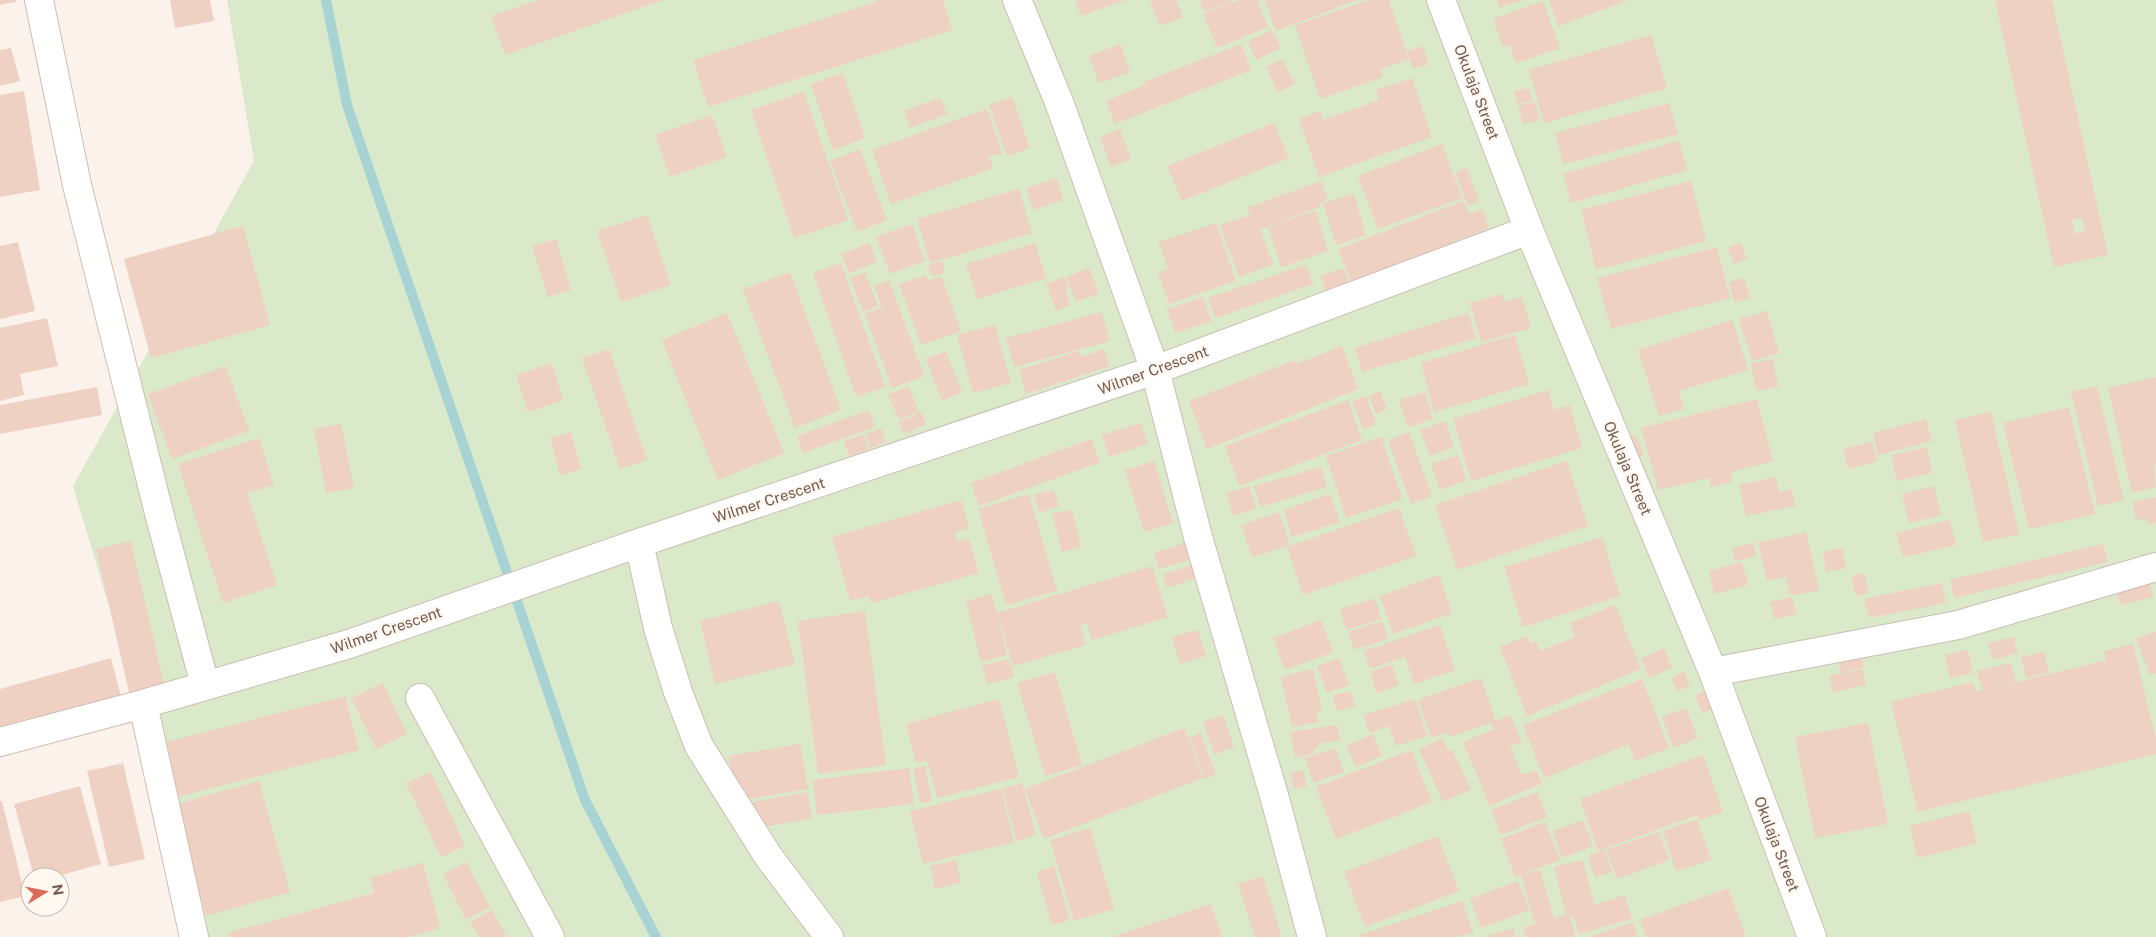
<svg xmlns="http://www.w3.org/2000/svg" width="2156" height="937" viewBox="0 0 2156 937" font-family="'Public Sans',sans-serif">
  <style>
    .green { fill: #d9e9c9 }
    .lines { fill: none; stroke-linecap: round; stroke-linejoin: round }
    .stream { stroke: #a7d3d5; stroke-width: 10 }
    .building { fill: #efd1c4; fill-rule: evenodd }
    .street-casing { stroke: #cfbdb3; stroke-width: 30 }
    .street { stroke: #fff; stroke-width: 28 }
    .labels { text-anchor: middle; dominant-baseline: central; stroke-width: 4.5; stroke-linejoin: round; paint-order: stroke }
    .street-label { font-size: 15px; fill: #75594f; stroke: #fef8f1 }
  </style>
  <rect width="100%" height="100%" fill="#fbf3eb"/>
  <path class="green" d="M227 0H2156V937H208L73 486 254 161Z"/>
  <g class="lines">
    <path class="stream" d="M326 0 347 105 585 800 656 937"/>
  </g>
  <path class="building" d="M0 0H16V2L0 5Z
    M170 0H210L214 21 175 28Z
    M538 0H663L505 55 491 16Z
    M875 0H943L952 30 708 107 693 60 876 2Z
    M1075 0H1126L1081 16Z
    M1150 0H1176L1183 17 1160 26Z
    M1202 0H1231L1232 2 1204 12 1200 1Z
    M1239 0H1257L1268 27 1217 48 1203 14Z
    M1265 0H1357L1276 31Z
    M1369 0H1389L1409 59 1381 69 1383 77 1320 99 1295 25Z
    M1497 0H1522L1499 8Z
    M1549 0H1629L1558 26Z
    M1995 0H2052L2108 255 2054 267ZM2082 218 2085 231 2075 234 2072 220Z
    M1543 1 1560 48 1516 63 1509 45 1503 47 1493 19Z
    M1272 30 1281 48 1256 60 1248 41Z
    M1651 35 1667 88 1544 123 1529 70Z
    M1120 44 1130 72 1099 83 1089 56Z
    M1241 44 1251 70 1115 124 1106 101 1145 85 1144 82Z
    M1423 46 1428 64 1413 69 1407 51Z
    M11 48 20 81 0 86V50Z
    M1282 59 1295 84 1278 92 1266 67Z
    M843 73 865 138 833 150 811 84Z
    M1412 78 1432 137 1319 177 1299 119 1320 111 1323 120 1379 100 1376 90Z
    M1529 88 1533 101 1517 104 1514 91Z
    M24 91 40 190 0 197V95Z
    M804 92 848 220 794 238 751 110Z
    M1012 97 1030 148 1007 156 989 105Z
    M940 98 947 114 910 128 904 111Z
    M1535 102 1540 120 1523 124 1518 106Z
    M1669 103 1678 134 1563 164 1555 133Z
    M987 109 1002 153 989 157 993 168 891 204 872 150Z
    M712 115 727 157 670 177 655 135Z
    M1274 123 1289 158 1182 201 1167 166Z
    M1120 129 1131 159 1111 167 1100 137Z
    M1679 141 1687 170 1571 203 1563 174Z
    M1442 144 1462 198 1378 229 1358 176Z
    M860 149 887 220 857 232 830 161Z
    M1467 168 1479 201 1468 206 1455 173Z
    M1057 178 1063 200 1033 210 1026 188Z
    M1321 181 1328 200 1319 203 1321 207 1260 229 1273 264 1239 277 1220 225 1250 215 1247 208Z
    M1691 181 1706 241 1596 270 1581 210Z
    M1019 189 1032 233 930 263 917 219Z
    M1354 194 1366 235 1336 245 1323 203Z
    M1463 201 1469 214 1482 209 1489 228 1351 282 1338 249Z
    M1316 211 1328 251 1281 267 1268 227Z
    M647 215 671 285 621 302 597 231Z
    M1216 223 1236 281 1169 304 1158 273 1168 269 1159 242Z
    M912 224 925 261 890 274 876 237Z
    M243 226 270 325 151 358 124 259Z
    M556 239 571 290 548 297 532 246Z
    M18 242 35 311 0 319V246Z
    M870 243 877 262 849 273 841 254Z
    M1035 243 1046 278 977 299 966 264Z
    M1741 243 1747 259 1734 264 1728 248Z
    M1717 247 1730 298 1611 329 1597 278Z
    M942 261 945 273 932 276 928 265Z
    M841 263 885 387 856 397 813 273Z
    M1306 265 1313 284 1215 318 1208 298Z
    M1089 268 1099 293 1076 302 1066 277Z
    M1343 268 1350 286 1327 294 1321 276Z
    M790 272 841 410 795 428 743 289Z
    M865 272 878 306 863 312 850 278Z
    M926 275 928 281 941 276 961 331 921 345 899 284Z
    M1064 277 1069 288 1065 290 1070 305 1056 311 1046 284Z
    M1744 278 1750 298 1734 302 1729 282Z
    M889 280 924 376 892 388 865 314 882 307 874 286Z
    M1503 294 1505 301 1522 297 1531 328 1481 342 1470 303Z
    M1203 297 1212 321 1175 333 1167 309Z
    M1767 311 1779 353 1752 361 1739 319Z
    M1102 312 1110 341 1014 367 1006 338Z
    M727 313 784 453 718 480 662 340Z
    M1468 313 1476 338 1362 372 1355 348Z
    M47 318 58 366 20 374 24 395 0 401V328Z
    M1732 320 1748 370 1679 391 1684 409 1659 416 1638 350Z
    M995 325 1011 383 973 393 957 335Z
    M1515 335 1529 384 1434 412 1421 363Z
    M1342 346 1358 389 1207 449 1189 401 1295 360 1296 364Z
    M609 349 647 460 620 469 582 358Z
    M1104 349 1110 366 1026 394 1019 370 1079 351 1081 357Z
    M946 351 962 392 942 401 926 359Z
    M1773 359 1778 387 1756 391 1751 363Z
    M552 363 563 400 528 412 516 375Z
    M226 366 249 431 172 459 148 394Z
    M2156 377V464H2154L2156 487 2132 493 2108 388Z
    M908 386 919 411 899 420 888 395Z
    M2097 386 2124 500 2098 506 2071 392Z
    M97 387 102 415 0 434V405Z
    M1548 390 1554 410 1570 405 1582 448 1471 481 1453 419Z
    M1380 391 1387 409 1376 414 1369 396Z
    M1425 392 1433 419 1408 427 1399 400Z
    M1366 396 1376 424 1363 429 1352 401Z
    M1757 399 1773 461 1730 472 1733 481 1711 487 1709 478 1658 490 1641 428Z
    M1348 400 1362 440 1239 486 1225 446Z
    M2069 407 2095 514 2029 529 2003 423Z
    M869 410 875 427 803 453 797 436Z
    M921 412 926 424 904 434 899 422Z
    M1991 412 2019 534 1983 542 1955 420Z
    M1926 419 1932 441 1878 455 1873 433Z
    M1445 421 1454 447 1430 456 1420 430Z
    M1141 423 1148 444 1109 457 1102 435Z
    M341 424 354 488 326 493 314 429Z
    M881 428 886 442 870 448 866 434Z
    M571 432 581 469 560 475 550 438Z
    M1409 432 1432 496 1411 504 1388 440Z
    M864 435 868 449 849 456 844 441Z
    M1636 435 1644 455 1632 460 1625 439Z
    M1381 437 1402 499 1346 518 1326 456Z
    M259 438 274 485 247 493 277 585 223 603 178 464Z
    M1091 439 1100 462 979 506 971 483Z
    M1872 442 1878 461 1848 469 1843 449Z
    M1927 447 1932 473 1897 481 1891 455Z
    M1458 455 1467 480 1440 490 1431 464Z
    M1154 461 1173 523 1144 532 1125 470Z
    M1567 461 1588 526 1457 570 1435 505Z
    M1321 467 1327 487 1260 507 1254 486Z
    M1776 477 1779 492 1792 489 1795 506 1746 516 1739 485Z
    M1249 486 1256 508 1234 516 1226 493Z
    M1934 486 1941 515 1909 523 1902 494Z
    M1054 490 1059 506 1039 513 1034 495Z
    M1029 494 1057 591 1006 605 978 509Z
    M1330 494 1340 522 1292 537 1284 510Z
    M2156 497V523L2148 524 2147 518 2136 520 2133 502Z
    M961 500 969 528 955 532 957 542 969 538 979 573 871 603 869 596 850 601 832 537Z
    M1399 508 1416 556 1303 595 1287 547Z
    M1072 510 1081 547 1062 552 1052 514Z
    M1279 512 1290 545 1252 557 1241 525Z
    M1950 520 1956 545 1903 557 1896 533Z
    M1806 532 1819 590 1790 596 1786 577 1767 581 1758 543Z
    M1602 537 1620 596 1523 627 1504 567Z
    M131 541 165 689 130 697 96 549Z
    M1185 543 1191 559 1159 569 1154 553Z
    M1753 543 1756 556 1735 561 1732 548Z
    M2103 544 2108 562 1954 598 1950 580Z
    M1842 548 1846 568 1826 572 1823 552Z
    M1742 562 1748 585 1714 594 1709 571Z
    M1192 565 1196 578 1167 588 1163 574Z
    M1152 566 1168 617 1092 640 1087 623 1080 625 1086 645 1013 666 997 613Z
    M1864 573 1869 592 1856 596 1851 577Z
    M1439 575 1452 613 1393 634 1380 596Z
    M2150 582 2153 597 2120 605 2116 590Z
    M1942 583 1946 603 1869 618 1864 599Z
    M992 594 1007 655 981 662 966 601Z
    M1792 597 1796 614 1774 619 1770 602Z
    M1375 598 1381 619 1346 630 1340 609Z
    M779 601 795 664 715 684 700 621Z
    M1615 605 1641 669 1527 716 1500 647 1527 636 1530 644 1536 641 1540 651 1575 637 1570 623Z
    M865 611 886 765 818 774 798 621Z
    M1321 620 1333 652 1285 670 1273 638Z
    M1382 621 1388 639 1354 650 1348 632Z
    M1440 625 1455 670 1414 684 1405 657 1370 669 1364 651Z
    M1198 630 1206 656 1180 664 1172 637Z
    M2156 631V673L2150 675 2136 639Z
    M2013 637 2018 653 1993 660 1988 643Z
    M2133 644 2156 739V754L1918 812 1891 702 1973 682 1976 691 1982 690 1977 671 2011 663 2016 681 1988 689 2106 660 2104 651Z
    M1664 648 1672 668 1649 678 1641 659Z
    M1968 650 1973 673 1950 678 1945 655Z
    M2044 652 2049 672 2026 678 2021 657Z
    M1861 655 1864 667 1841 673 1838 660Z
    M111 658 123 704 0 738V689Z
    M1339 658 1349 685 1327 693 1317 666Z
    M1009 659 1014 677 987 684 982 666Z
    M1392 664 1399 685 1377 693 1370 672Z
    M1313 669 1322 710 1316 712 1318 722 1292 727 1281 677Z
    M1862 669 1866 685 1833 692 1829 676Z
    M1684 671 1690 685 1677 691 1671 678Z
    M1055 672 1082 765 1045 776 1017 683Z
    M1481 678 1496 721 1449 737 1448 732 1431 738 1418 700Z
    M1642 679 1669 748 1635 761 1629 744 1544 778 1523 725Z
    M383 683 407 734 376 749 351 698Z
    M1706 690 1714 708 1703 714 1695 696Z
    M1351 691 1355 707 1336 711 1333 695Z
    M345 696 359 750 177 797 163 743Z
    M999 699 1019 777 937 798 927 760 916 763 906 724Z
    M1415 699 1427 736 1396 746 1389 726 1369 733 1364 715Z
    M1686 708 1698 738 1673 748 1662 717Z
    M1223 715 1234 747 1214 754 1203 722Z
    M1510 715 1522 742 1510 747 1522 775 1536 770 1542 783 1490 806 1463 742 1494 729 1491 723Z
    M1868 723 1888 824 1815 838 1795 737Z
    M1337 725 1340 740 1318 744 1319 748 1313 749 1315 754 1295 757 1290 732Z
    M1184 728 1203 778 1044 839 1025 789Z
    M1200 733 1216 774 1205 779 1189 738Z
    M1373 734 1382 756 1356 767 1346 746Z
    M1442 738 1448 751 1452 749 1471 789 1443 802 1419 749Z
    M800 744 808 789 737 801 729 756Z
    M1335 748 1344 772 1314 783 1305 758Z
    M1411 750 1432 802 1336 839 1316 787Z
    M1703 755 1723 812 1699 820 1697 815 1598 851 1580 799Z
    M123 763 145 859 109 867 87 771Z
    M925 766 932 801 920 803 913 769Z
    M909 768 914 804 817 815 813 780Z
    M1303 770 1307 786 1294 789 1290 773Z
    M431 772 465 846 441 857 406 783Z
    M259 781 290 892 206 916 174 805Z
    M1022 783 1036 835 1017 841 1002 789Z
    M80 786 101 864 54 877H34L14 804Z
    M1001 789 1014 842 923 864 910 811Z
    M807 792 812 818 758 828 753 802Z
    M1537 792 1547 817 1501 835 1491 810Z
    M0 801H2L25 896 0 902Z
    M1969 811 1977 843 1917 858 1910 826Z
    M1697 819 1711 860 1676 871 1663 831Z
    M1583 820 1593 846 1562 858 1553 831Z
    M1545 822 1560 860 1523 874 1540 870 1554 918 1566 915 1554 867 1583 860 1594 905 1625 895 1632 919 1579 934 1574 917 1570 918 1576 937H1525L1523 928 1535 924 1521 875 1515 877 1501 839Z
    M1090 828 1114 909 1074 921 1050 840Z
    M1659 832 1669 860 1617 879 1606 850Z
    M1438 836 1459 891 1365 927 1344 872Z
    M1604 850 1612 872 1595 878 1588 856Z
    M956 860 961 882 935 889 930 866Z
    M466 862 490 907 466 920 443 874Z
    M423 863 440 928 408 937H229L228 933 374 893 370 878Z
    M1054 866 1070 920 1052 925 1037 872Z
    M1263 876 1282 937H1255L1238 884Z
    M1518 881 1529 910 1481 928 1470 899Z
    M1728 888 1746 937H1646L1640 920Z
    M1462 901 1473 932 1458 937H1361L1360 935Z
    M1211 904 1222 937H1112Z
    M492 910 507 937H479L470 922Z
    M1633 922 1638 937H1588Z
    M1513 928 1516 937H1485Z"/>
  <g class="lines">
    <g class="street-casing">
      <path id="street" d="M39 0 77 185 159 513 205 685
        M1017 0 1059 102 1155 370 1198 537 1275 799 1312 937
        M1441 0 1529 230 1713 672 1812 937
        M639 543 658 628 678 692 699 746 768 856 829 937
        M1713 672 1958 625 2156 567
        M420 698 550 937
        M143 704 194 937
        M0 742 143 704 349 644 639 543 1155 370 1529 230"/>
    </g>
    <use href="#street" class="street"/>
  </g>
  <g class="labels">
    <g class="street-label">
      <text transform="translate(1477 92) rotate(69)">Okulaja Street</text>
      <text transform="translate(1153 370) rotate(-20)">Wilmer Crescent</text>
      <text transform="translate(1628 468) rotate(67)">Okulaja Street</text>
      <text transform="translate(769 500) rotate(-18)">Wilmer Crescent</text>
      <text transform="translate(386 630) rotate(-19)">Wilmer Crescent</text>
      <text transform="translate(1777 844) rotate(69)">Okulaja Street</text>
    </g>
  </g>
  <g transform="translate(45 892) rotate(80)"><circle r="24" fill="#fef8f1" stroke="#c7b8b0"/>
  <path d="M0-4L9 19L0 12L-9 19Z" fill="#dc6a59"/>
  <text y="-8" font-size="14" font-weight="bold" text-anchor="middle" fill="#75594f">N</text>
  </g>
</svg>
